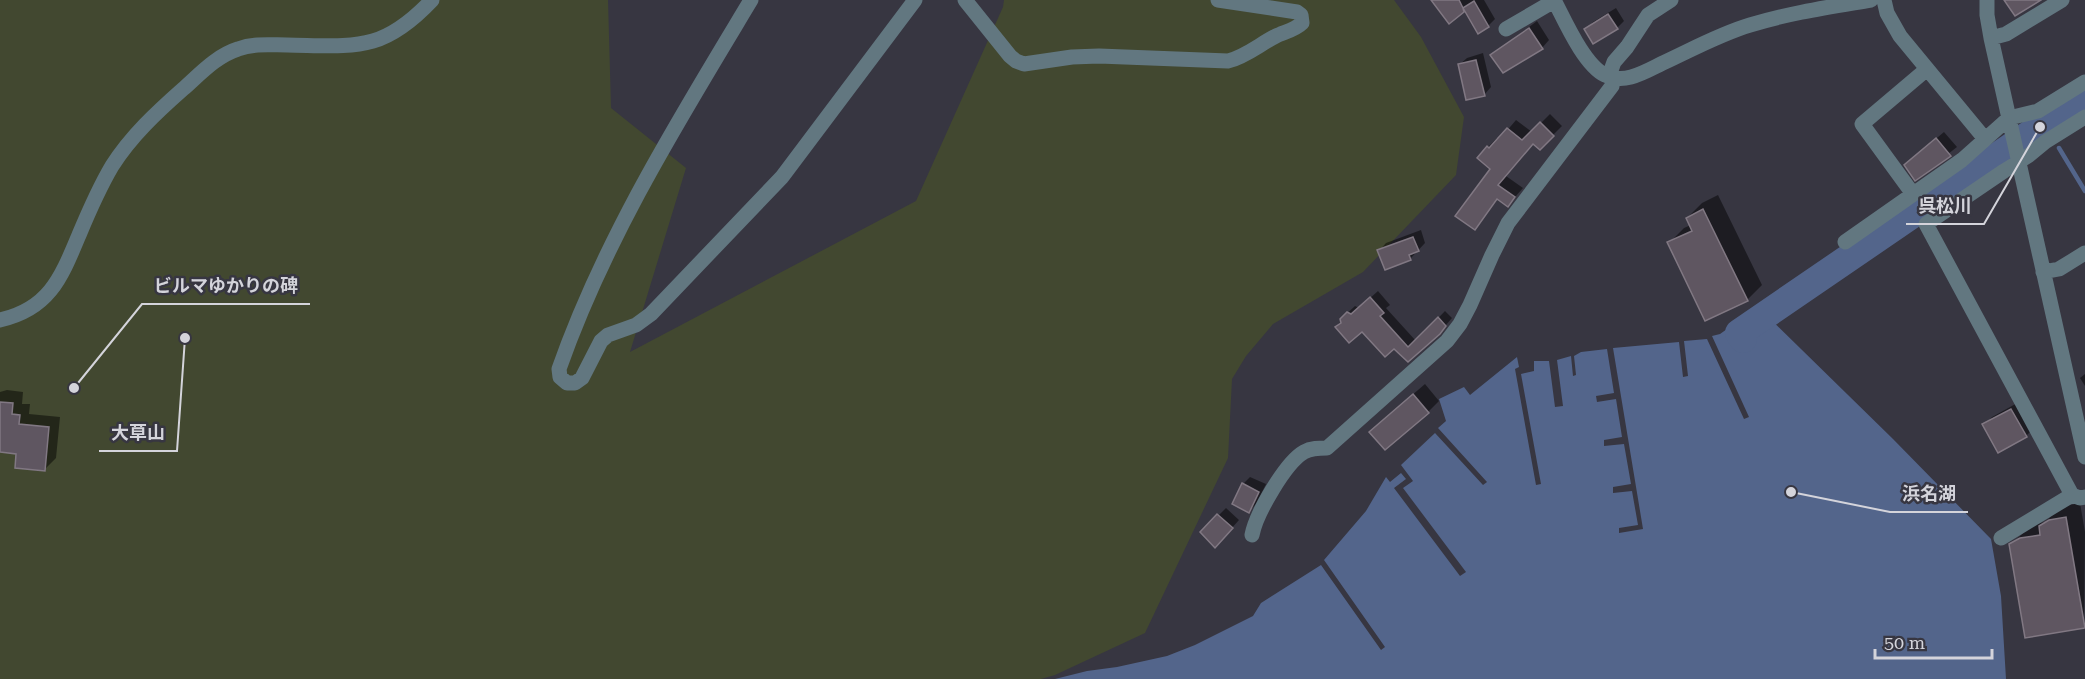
<svg xmlns="http://www.w3.org/2000/svg" width="2085" height="679" viewBox="0 0 2085 679" font-family="'Roboto Serif','Noto Sans JP',serif">
  <style>
    .green { fill: #424830 }
    .water { fill: #53658b }
    .shadow { fill: #0007 }
    .lines { fill: none; stroke-linecap: round; stroke-linejoin: round }
    .stream { stroke: #53658b; stroke-width: 4.5 }
    .river { stroke: #53658b; stroke-width: 28 }
    .building { fill: #5f5661; stroke: #817883; stroke-width: 1.5 }
    .minor { stroke: #627780; stroke-width: 15 }
    .leader { fill: none; stroke: #d4d4db; stroke-width: 2 }
    .callout-dot { fill: #d4d4db; stroke: #373641; stroke-width: 2 }
    .callout-label { font-size: 18px; text-anchor: middle; font-weight: bold; fill: #d4d4db; stroke: #373641; stroke-width: 5; stroke-linejoin: round; paint-order: stroke }
  </style>
  <rect width="100%" height="100%" fill="#373641"/>
  <path class="green" d="M0 0H608L611 108 686 168 630 352 916 201 1003 7 1004 0H1394L1421 37 1464 117 1456 175 1363 272 1273 324 1246 356 1232 379 1228 458 1145 633 1055 675 1041 679H0Z"/>
  <path class="water" d="M1758 307 1893 439 1991 539 2001 596 2006 679H1055L1087 671 1117 667 1167 656 1195 645 1253 616 1261 603 1321 565 1381 650 1385 647 1324 560 1366 511 1386 477 1390 482 1401 473 1406 479 1394 488 1460 576 1466 572 1403 488 1413 481 1401 465 1435 433 1483 485 1487 482 1438 428 1446 421 1439 399 1464 387 1470 395 1517 357 1519 367 1515 369 1536 485 1541 484 1521 374 1534 371V361H1549L1555 407 1563 406 1557 360 1571 356 1573 376 1576 375 1574 356 1581 352 1607 349 1614 393 1596 396 1597 402 1616 399 1622 437 1604 440V446L1624 444 1631 484 1613 487V493L1632 491 1638 525 1619 528V533L1643 529 1613 348 1679 342 1683 377 1688 376 1684 341 1707 339 1744 419 1749 417 1712 336 1720 334Z"/>
  <path class="shadow" d="M1433 0H1484L1495 19 1488 26 1465 9 1463 11Z
    M1616 8 1624 21 1617 28 1586 29 1593 22Z
    M1537 21 1549 40 1542 48 1504 71 1492 55Z
    M1483 53 1491 87 1484 95 1459 65 1467 58Z
    M1550 114 1562 126 1540 148 1534 142 1506 176 1523 188 1508 205 1498 199 1474 228 1492 169 1488 147 1497 138 1499 140 1516 120 1532 132Z
    M1944 132 1957 147 1916 179 1913 158Z
    M1718 195 1762 285 1747 300 1669 243 1684 228 1691 225 1687 218 1702 203Z
    M1421 230 1425 243 1410 259 1379 251 1386 243Z
    M1378 291 1390 305 1386 308 1416 341 1445 311 1452 318 1439 333 1408 360 1394 347 1362 330 1342 322 1341 319 1355 306 1359 308Z
    M2085 374V386L2080 378Z
    M1425 384 1439 401 1428 412 1382 421Z
    M7 390 23 392 22 404H30L29 414 60 417 56 458 45 469 18 452 0 451V392Z
    M2019 402 2033 429 2026 436 1984 425 1992 417Z
    M1250 477 1266 484 1256 504 1249 511 1243 484Z
    M2080 503 2085 532 2084 626 2011 545 2026 530 2036 524 2045 522 2056 512 2065 506Z
    M1226 508 1239 520 1222 539 1202 532Z"/>
  <g class="lines">
    <path class="stream" d="M2044 125 2050 133
      M2059 148 2085 191"/>
    <path class="river" d="M1743 339 1739 333 2040 127 2085 100"/>
  </g>
  <path class="building" d="M1431 0H1459L1463 8 1474 1 1489 27 1478 34 1463 8 1464 12 1449 24Z
    M2004 0H2041L2015 16Z
    M1608 14 1618 29 1593 44 1584 29Z
    M1529 28 1543 49 1503 73 1490 55Z
    M1476 60 1485 96 1466 100 1458 64Z
    M1540 122 1554 136 1540 150 1533 144 1498 185 1515 197 1508 207 1497 199 1475 230 1455 216 1490 169 1477 158 1487 146 1489 148 1507 128 1522 140Z
    M1936 138 1951 156 1915 181 1904 165Z
    M1703 209 1748 301 1705 321 1667 242 1692 231 1686 218Z
    M1413 237 1419 251 1409 255 1411 260 1385 270 1377 250Z
    M1370 297 1384 313 1380 316 1408 347 1438 317 1446 326 1440 334 1408 362 1394 349 1385 357 1362 332 1349 343 1335 327 1341 323 1340 319 1347 312 1351 314Z
    M1413 394 1429 413 1385 450 1369 432Z
    M0 402 13 403 12 414 20 415 19 424 49 427 45 471 15 468 16 454 0 452Z
    M2011 409 2027 437 1998 453 1982 424Z
    M1242 483 1259 492 1249 513 1232 504Z
    M1217 514 1233 528 1215 548 1200 532Z
    M2066 517 2085 628 2025 638 2009 544 2020 538 2040 535 2039 526 2049 520Z"/>
  <g class="lines">
    <path class="minor" d="M751 0C680 118 605 238 559 369L560 377 567 383H575L582 378 601 341 608 335 636 325 651 314 782 177 915 0
      M965 0 1010 56 1016 61 1024 64 1072 57 1099 56 1228 61C1245 57 1260 44 1276 36 1284 32 1295 30 1302 23L1301 15 1297 12 1218 0
      M1554 0C1565 21 1584 65 1605 75 1626 85 1646 71 1665 62 1693 49 1720 34 1750 25 1789 13 1830 7 1871 0
      M1884 0 1887 13 1900 36 1985 139
      M1987 0V15L1991 38 2085 457
      M1506 29 1554 1
      M1991 38 2006 34 2062 0
      M1609 76 1614 62 1627 47 1648 15 1671 0
      M2085 117 2045 142 2028 156 2004 171 1926 224 2072 495 2080 498 2085 497
      M1913 194 1862 124 1927 69
      M1845 242 1962 160 2009 118 2038 111 2085 82
      M2043 272 2059 269 2085 253
      M0 320C49 309 61 278 79 235 89 211 99 188 112 166 131 136 157 112 183 89 200 74 216 56 238 49 254 43 271 45 287 45 355 46 382 53 432 0
      M1252 535C1256 514 1285 463 1304 452 1311 448 1319 448 1327 448L1447 341 1460 324 1470 305 1492 255 1508 223 1612 86 1613 78
      M2001 538 2072 495"/>
  </g>
  <path class="leader" d="M2040 127L1984 224H1906M74 388L142 304H310M185 338L177 451H99M1791 492L1890 512H1968"/>
  <g class="callout-dot">
    <circle cx="2040" cy="127" r="6"/>
    <circle cx="74" cy="388" r="6"/>
    <circle cx="185" cy="338" r="6"/>
    <circle cx="1791" cy="492" r="6"/>
  </g>
  <g class="callout-label">
    <text x="1945" y="212">呉松川</text>
    <text x="226" y="292">ビルマゆかりの碑</text>
    <text x="138" y="439">大草山</text>
    <text x="1929" y="500">浜名湖</text>
  </g>
  <path d="M1875 649v9h117v-9" fill="none" stroke="#d4d4db" stroke-width="3"/>
  <text x="1884" y="649" font-size="18" fill="#d4d4db" stroke="#373641" stroke-width="4.5" paint-order="stroke">50 m</text>
</svg>
